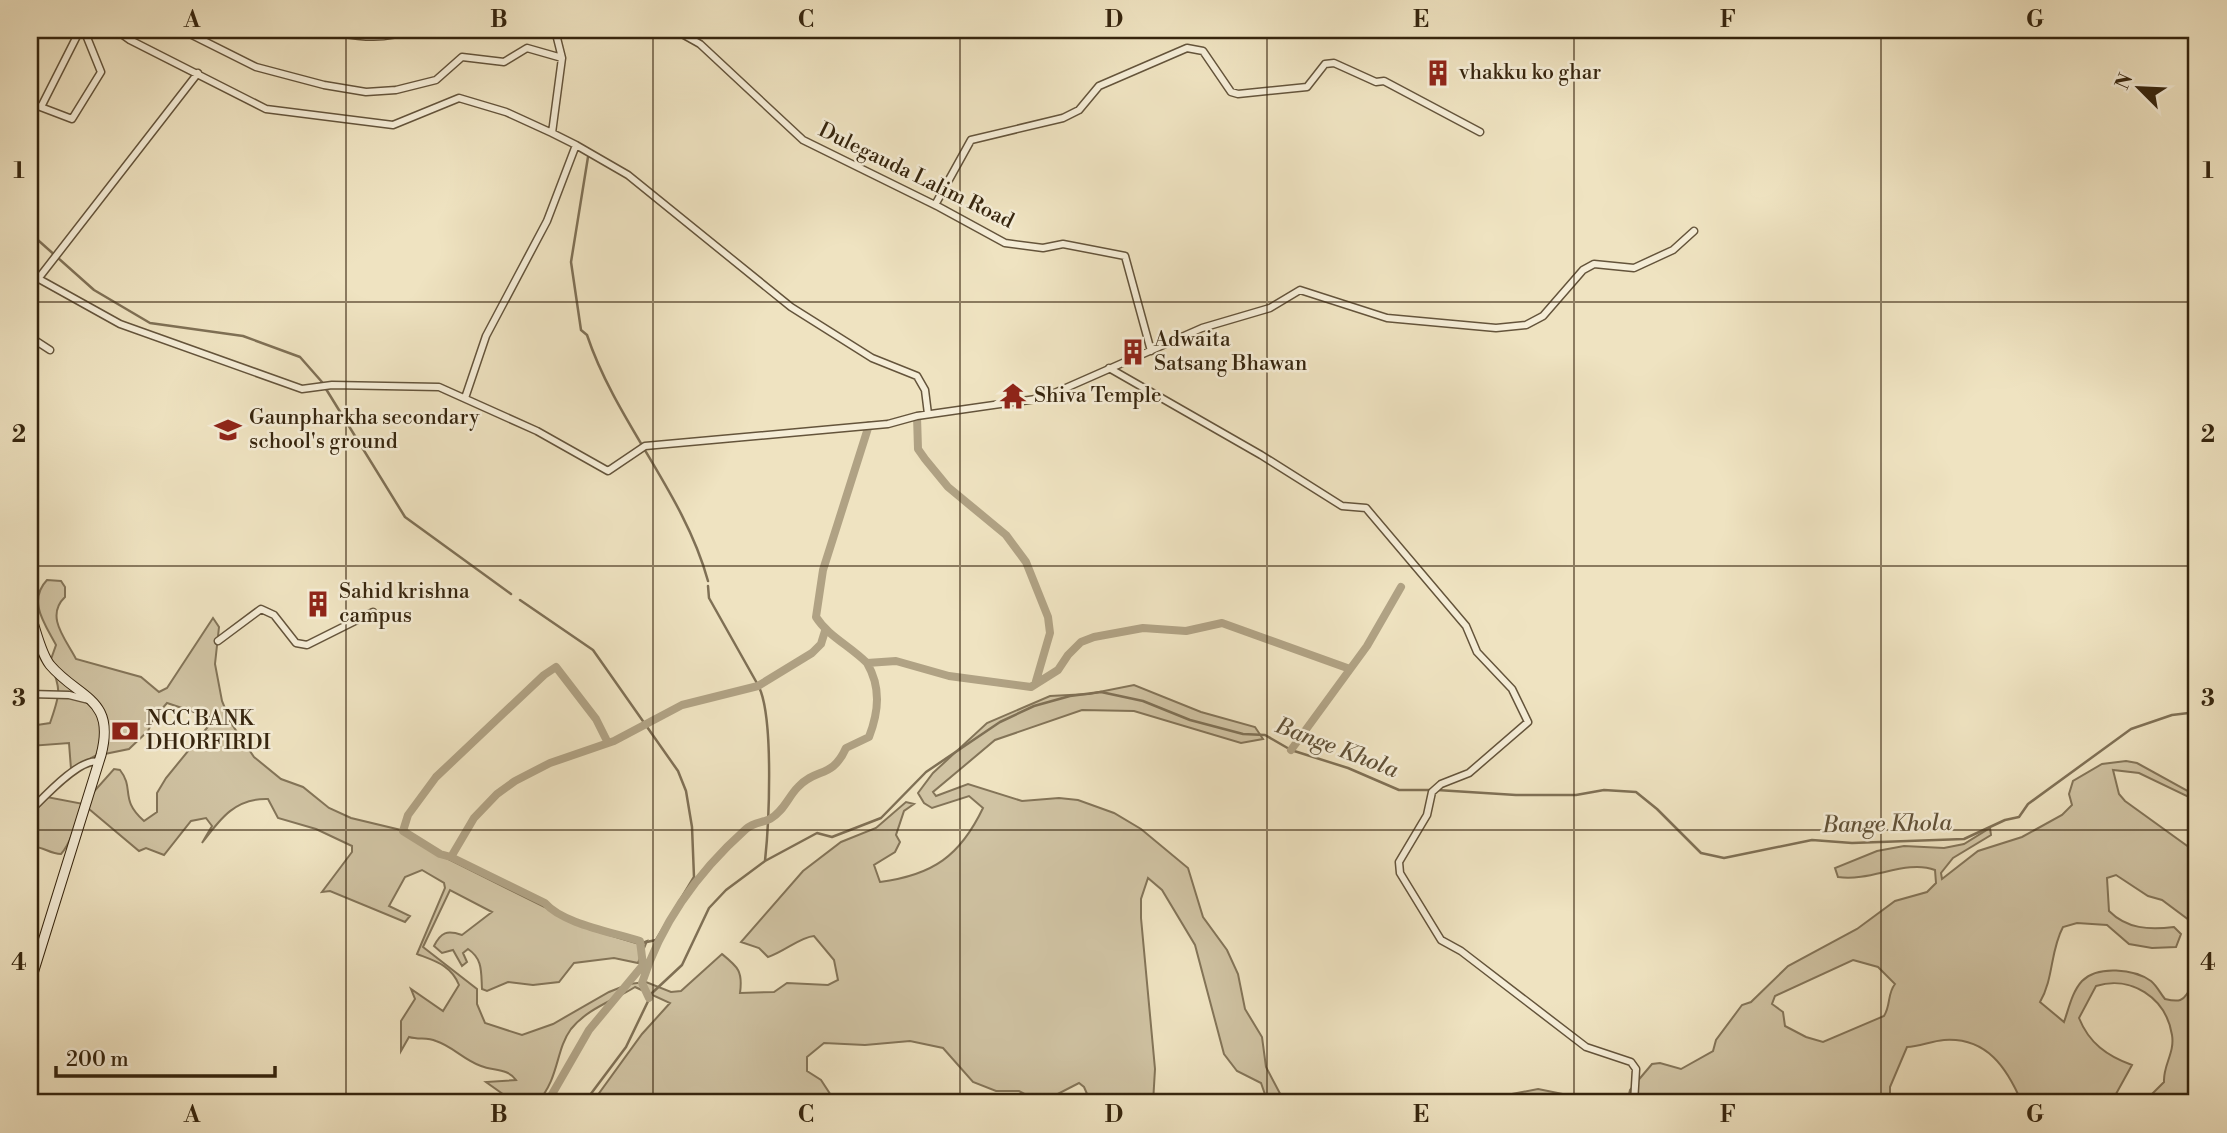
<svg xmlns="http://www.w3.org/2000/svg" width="2227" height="1133" viewBox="0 0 2227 1133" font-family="'Libre Bodoni',serif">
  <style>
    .green { fill: #d0c3a3; stroke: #837458; stroke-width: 2; fill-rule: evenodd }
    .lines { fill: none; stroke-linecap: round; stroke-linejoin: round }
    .stream { stroke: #7f7055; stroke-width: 2.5 }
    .canal { stroke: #b0a284; stroke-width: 8 }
    .street-casing { stroke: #64543b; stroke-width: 9 }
    .secondary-casing { stroke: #36250e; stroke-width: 11 }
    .street { stroke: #f5edd7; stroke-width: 6 }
    .secondary { stroke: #f5edd7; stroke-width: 9 }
    .grid { fill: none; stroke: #36250e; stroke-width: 2; stroke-opacity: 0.55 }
    .labels { text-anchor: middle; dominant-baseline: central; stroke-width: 5; stroke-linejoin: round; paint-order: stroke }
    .poi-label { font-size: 21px; fill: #36250e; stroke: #f5edd7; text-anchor: start }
    .street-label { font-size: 21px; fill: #36250e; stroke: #f5edd7 }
    .water-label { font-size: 23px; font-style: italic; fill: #615137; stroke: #f5edd7 }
    .neatline { fill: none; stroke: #36250e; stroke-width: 2.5 }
    .grid-label { font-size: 23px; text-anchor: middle; font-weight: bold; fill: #36250e }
  </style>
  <rect width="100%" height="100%" fill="#efe3c1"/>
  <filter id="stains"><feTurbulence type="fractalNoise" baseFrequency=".00286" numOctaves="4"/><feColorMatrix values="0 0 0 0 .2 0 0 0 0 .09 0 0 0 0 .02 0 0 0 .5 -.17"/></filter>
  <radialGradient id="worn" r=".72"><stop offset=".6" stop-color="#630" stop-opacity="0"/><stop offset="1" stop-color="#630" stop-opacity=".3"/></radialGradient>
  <path class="green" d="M47 580 61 581 65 587V597C45 616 65 638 76 659L141 677 159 692 167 688 213 618 219 627 215 664 222 701 231 723 254 757 281 779 303 787 329 808 351 818 405 831 442 856 589 929 639 944 647 941 638 963 614 958 574 963 559 982 533 985 508 982 487 991 482 989C481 972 483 959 468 949L463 953 467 962 462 966 453 950 442 953 434 946C441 932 447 930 462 935L492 912 450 890 423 947 477 989V1004L485 1023 522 1035 553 1024 609 992 629 984 646 982 671 992 681 991 722 954C738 967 743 971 740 993L774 992 787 983 828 985 838 980 834 960 814 936C800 937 784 952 768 957L759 948 741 942 803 871 841 842 876 828 906 802 914 804 904 811 896 835 900 842 895 852 874 865 880 882C933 875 960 856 983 808L969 796 932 808 924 803 918 793 933 773 987 723 1050 696 1089 694 1134 685 1201 712 1255 727 1263 739 1241 743 1134 711 1082 710 995 740 933 792 936 796 968 784 1022 801 1059 798 1078 800 1114 813 1141 829 1188 868 1203 917 1227 950 1238 974 1245 1009 1262 1037 1266 1067 1285 1103H1268L1261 1083 1237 1071 1224 1054 1195 945 1162 890 1148 878 1141 899V918L1155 1069 1153 1103H1091L1084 1087 1079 1083 1048 1099 1036 1100 1019 1091H996L973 1082 943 1048 910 1041 865 1045 824 1043 807 1057V1071L821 1080 836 1103H592L642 1034 670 1003 635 987C613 1001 588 1008 571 1029 555 1051 560 1077 537 1103H500L507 1097 486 1082 516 1080C508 1068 493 1071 481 1066 464 1060 452 1046 436 1041 427 1037 419 1040 409 1037L401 1051V1021L415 999 411 989 443 1011 459 985C451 965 435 961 417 954L445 888 444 883 422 870 405 877 389 906 410 916 405 922 330 891 322 892 352 852V846L316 829 278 818 268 799C235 798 220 819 202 843L212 826 206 818 191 821 164 855 146 848 139 851 89 809C72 822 74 840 61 854 49 854 42 845 30 847V815L47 797 83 804 114 769 120 770C135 789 119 799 144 821L157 812V793L166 778 211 723 209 717 167 703 154 718 148 731 129 749 95 756 71 769 69 743 30 746V726L50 723C60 694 62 691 50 662L56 645C45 624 27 601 47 580Z
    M2126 761 2137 763 2197 796V801L2139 773 2113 770 2119 794 2125 801 2197 853V926L2162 900 2148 896 2116 875 2107 878 2109 911C2127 929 2149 930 2174 927L2181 934 2176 947 2152 948 2129 944 2107 925 2077 923 2063 927C2050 951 2054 978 2040 1002L2064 1022C2069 1008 2072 992 2082 981 2098 965 2134 969 2151 981 2157 986 2160 993 2165 999 2190 1005 2181 993 2197 985V1103H2143L2164 1082C2163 1065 2175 1053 2172 1035 2166 997 2130 975 2096 986L2079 1018C2089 1043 2107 1056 2132 1065L2111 1103H2022C2007 1068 1987 1037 1944 1040 1931 1041 1919 1047 1907 1047L1890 1087V1103H1627L1630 1090 1652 1064 1660 1063 1681 1069 1713 1051 1716 1040 1742 1005 1751 1002 1788 966 1857 929 1895 901 1927 892 1936 883 1935 870C1906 859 1871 882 1838 877L1835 868 1877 851 1904 846 1944 848 1964 844 1990 828 1991 835 1953 858 1941 873 1942 879 1978 851 2022 837 2062 815 2072 805 2069 794 2073 781 2102 764ZM1853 960 1878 967 1895 984C1887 994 1891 1005 1884 1016L1823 1042 1806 1037 1785 1026 1783 1012 1772 1004 1775 996Z
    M1538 1089 1563 1094 1562 1103H1550L1539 1096 1504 1102 1481 1097 1444 1103 1474 1094 1496 1097Z"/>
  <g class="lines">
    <path class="stream" d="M588 157 571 262 581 330 587 335C616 422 684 493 708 581
      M30 233 94 290 150 323 243 336 300 357 322 382
      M326 389 405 517 511 594
      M708 586 709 598 758 685
      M520 600 593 650 678 771 686 791 692 827 694 877 656 940 642 943
      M759 687C774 719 769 824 765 861
      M1437 790 1516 795H1576L1604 790 1636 792 1657 809 1701 853 1724 858 1812 840 1852 843 1964 839 2005 820 2019 817 2028 804 2131 729 2172 715 2197 712
      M584 1103 626 1047 652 993 682 965 709 908 726 890 765 861 817 833 832 837 881 818 926 772 1000 722 1034 706 1070 696 1101 692 1143 701 1190 720 1243 734 1265 735 1291 750 1348 768 1399 790H1431"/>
    <path class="canal" d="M917 416 918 449 925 459 948 487 1006 535 1026 562 1048 617 1050 633 1036 681
      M869 425 823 570 816 617C828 636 850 646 867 663L896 661 949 676 1031 687 1058 670 1068 655 1081 642 1094 637 1143 628 1186 631 1222 623 1350 669
      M1291 750 1367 646 1401 587
      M451 857 440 854 403 831 408 815 436 777 544 675 556 667 596 719 608 743
      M649 998 642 983C661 923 699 871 746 829 754 822 762 823 770 819 784 811 788 797 798 787 817 767 832 779 846 748L869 737C879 711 881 687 867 663
      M547 1103 589 1030 643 965 640 941C613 932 563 924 545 903L451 857 474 818 497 794 515 781 550 763 614 741 682 705 758 686 812 653 821 644 825 631"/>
    <g class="street-casing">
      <path id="street" d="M116 30 130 40 266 109 393 125 459 98 506 112 552 133
        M182 30 256 67 324 85 366 92 396 90 436 80 462 57 504 62 527 48 562 58
        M322 30C348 35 383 42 408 30
        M675 30 700 44 803 140 939 207 1005 243 1043 248 1063 244 1125 256 1151 351
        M30 103 72 119 101 72 84 30
        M41 107 80 30
        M576 145 628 175 791 307 872 358 917 376 925 390 928 414
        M935 205 971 140 1063 118 1079 110 1099 86 1187 48 1203 51 1231 92 1238 94 1307 87 1325 64 1334 63 1376 82 1384 81 1480 132
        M30 274 120 324 302 389 332 385 439 387 537 431 608 471 645 446 888 424 917 416 1043 398 1202 328 1270 308 1300 290 1387 318 1496 328 1526 325 1543 316 1583 270 1594 264 1634 268 1673 250 1694 231
        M38 279 198 73
        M30 337 50 350
        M1109 368 1261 455 1342 506 1366 508 1466 626 1477 652 1512 689 1528 722 1469 773 1441 784 1432 792 1427 815 1399 862 1400 873 1441 940 1461 951 1586 1047 1631 1062 1636 1069 1634 1103
        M465 398 486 336 547 221 576 145 552 133 562 58 555 30
        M218 641 261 609 274 615 296 643 307 645 373 612
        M30 694 69 695 89 700
        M30 811C43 798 81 756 99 762"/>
    </g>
    <g class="secondary-casing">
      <path id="secondary" d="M30 614C36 629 40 652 50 665 79 699 116 698 101 755L30 983"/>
    </g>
    <use href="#street" class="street"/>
    <use href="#secondary" class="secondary"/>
  </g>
  <path class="grid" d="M346 30V1103M653 30V1103M960 30V1103M1267 30V1103M1574 30V1103M1881 30V1103M30 302H2197M30 566H2197M30 830H2197"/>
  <defs>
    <g id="building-bare" transform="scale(2.1)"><path d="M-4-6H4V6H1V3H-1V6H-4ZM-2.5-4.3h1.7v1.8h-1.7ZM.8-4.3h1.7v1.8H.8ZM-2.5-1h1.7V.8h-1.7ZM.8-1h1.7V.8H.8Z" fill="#8f2418" stroke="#f5edd7" stroke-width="2.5" paint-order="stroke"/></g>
    <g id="temple-bare" transform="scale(2.1)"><path d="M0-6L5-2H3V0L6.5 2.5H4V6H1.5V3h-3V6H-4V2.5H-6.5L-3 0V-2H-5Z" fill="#8f2418" stroke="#f5edd7" stroke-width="2.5" paint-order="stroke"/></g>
    <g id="school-bare" transform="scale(2.1)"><path d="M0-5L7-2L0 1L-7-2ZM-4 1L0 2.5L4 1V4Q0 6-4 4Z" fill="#8f2418" stroke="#f5edd7" stroke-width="2.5" paint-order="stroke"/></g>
    <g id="bank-bare" transform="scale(2.1)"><path d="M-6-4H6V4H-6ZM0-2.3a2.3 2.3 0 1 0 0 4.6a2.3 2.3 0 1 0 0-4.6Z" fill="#8f2418" stroke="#f5edd7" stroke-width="2.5" paint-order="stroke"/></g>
  </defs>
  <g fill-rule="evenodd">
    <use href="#building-bare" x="1438" y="73"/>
    <use href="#building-bare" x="1133" y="352"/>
    <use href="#temple-bare" x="1013" y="396"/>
    <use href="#school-bare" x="228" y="430"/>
    <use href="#building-bare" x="318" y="604"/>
    <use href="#bank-bare" x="125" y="731"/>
  </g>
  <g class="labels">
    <g class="poi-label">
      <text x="1459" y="73">vhakku ko ghar</text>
      <text x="1154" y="340">Adwaita<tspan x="1154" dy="24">Satsang Bhawan</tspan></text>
      <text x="1034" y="396">Shiva Temple</text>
      <text x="249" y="418">Gaunpharkha secondary<tspan x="249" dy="24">school's ground</tspan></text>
      <text x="339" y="592">Sahid krishna<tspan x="339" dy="24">campus</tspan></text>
      <text x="146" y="719">NCC BANK<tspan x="146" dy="24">DHORFIRDI</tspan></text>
    </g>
    <g class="street-label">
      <text transform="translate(916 176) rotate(26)">Dulegauda Lalim Road</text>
    </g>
    <g class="water-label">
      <text transform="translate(1337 748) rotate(21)">Bange Khola</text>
      <text transform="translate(1887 824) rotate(-1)">Bange Khola</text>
    </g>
  </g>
  <rect width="2227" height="1133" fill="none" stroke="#efe3c1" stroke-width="77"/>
  <g transform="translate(2139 88) rotate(294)" stroke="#f5edd7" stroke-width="5" paint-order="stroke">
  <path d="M0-5L12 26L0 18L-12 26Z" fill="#36250e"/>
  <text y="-10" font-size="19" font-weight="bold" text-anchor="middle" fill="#36250e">N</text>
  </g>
  <path d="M56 1066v10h219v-10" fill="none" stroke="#36250e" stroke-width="3.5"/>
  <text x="66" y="1066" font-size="21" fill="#36250e" stroke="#f5edd7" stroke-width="5" paint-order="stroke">200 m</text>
  <rect x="38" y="38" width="2150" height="1056" class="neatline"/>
  <g class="grid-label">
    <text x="192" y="27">A</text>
    <text x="499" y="27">B</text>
    <text x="806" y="27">C</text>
    <text x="1114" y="27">D</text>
    <text x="1421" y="27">E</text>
    <text x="1728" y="27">F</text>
    <text x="2035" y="27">G</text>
    <text x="19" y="178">1</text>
    <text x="2208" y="178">1</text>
    <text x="19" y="442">2</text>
    <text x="2208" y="442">2</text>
    <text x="19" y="706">3</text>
    <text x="2208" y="706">3</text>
    <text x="19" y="970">4</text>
    <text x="2208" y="970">4</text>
    <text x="192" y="1122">A</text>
    <text x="499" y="1122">B</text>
    <text x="806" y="1122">C</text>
    <text x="1114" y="1122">D</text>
    <text x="1421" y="1122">E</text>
    <text x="1728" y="1122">F</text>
    <text x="2035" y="1122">G</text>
  </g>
  <rect width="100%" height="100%" filter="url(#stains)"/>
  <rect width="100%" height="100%" fill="url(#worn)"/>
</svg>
